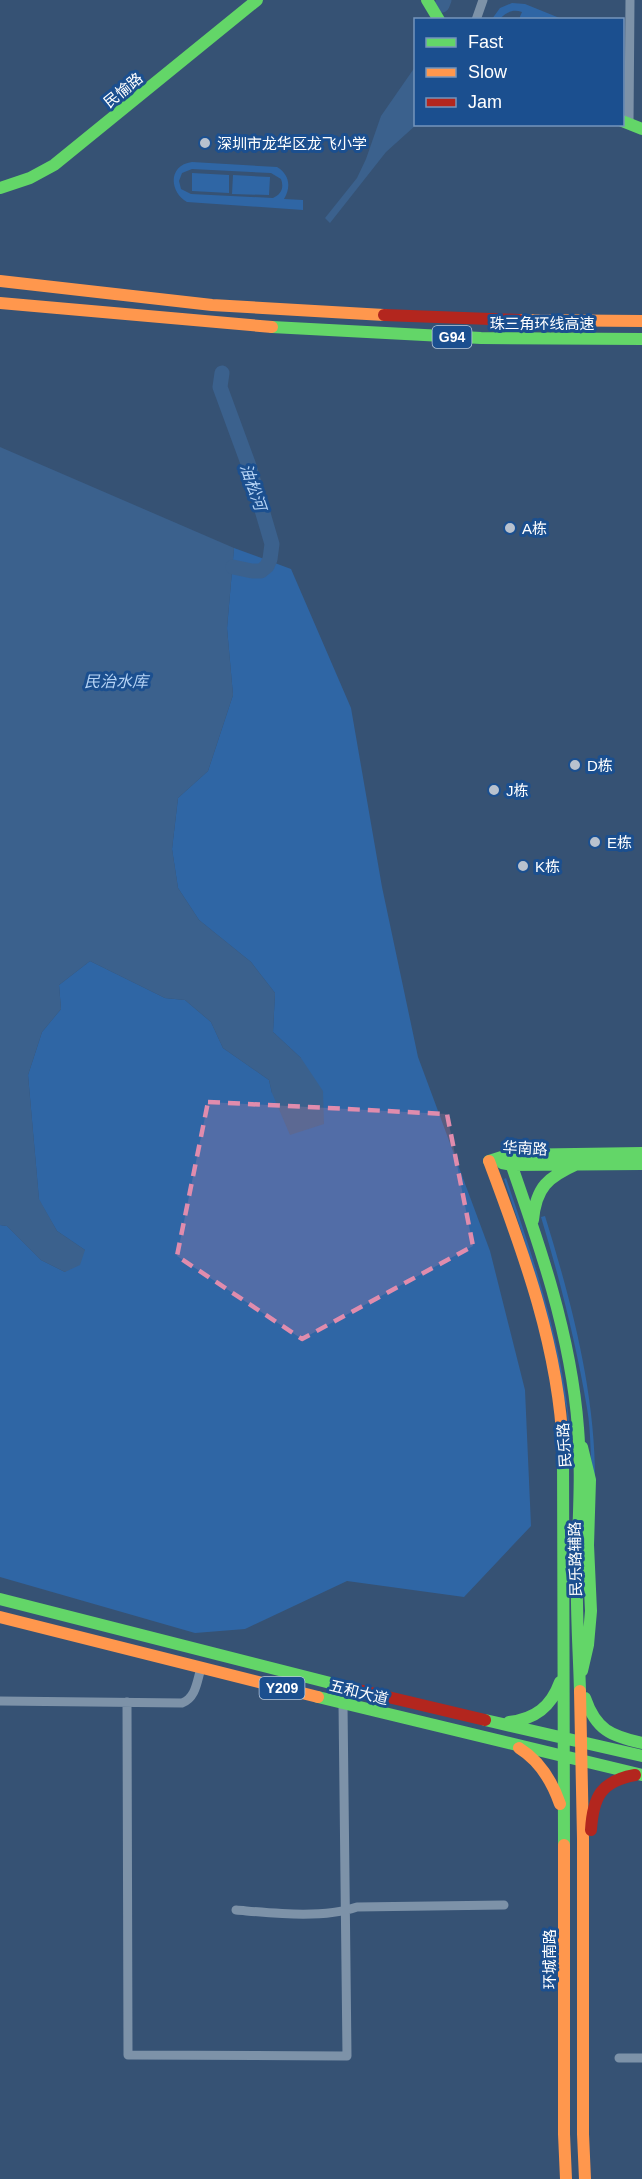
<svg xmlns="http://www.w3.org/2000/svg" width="642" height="2179" viewBox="0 0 642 2179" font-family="Arial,'Noto Sans SC',sans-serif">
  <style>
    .green { fill: #2f66a5; fill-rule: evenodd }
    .water { fill: #3b618d }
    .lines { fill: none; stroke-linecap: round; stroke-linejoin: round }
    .river { stroke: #3b618d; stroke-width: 15 }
    .street { stroke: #7d92a8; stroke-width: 9 }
    .fast { stroke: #63d668; stroke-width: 12 }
    .slow { stroke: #ff974d; stroke-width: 12 }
    .jam { stroke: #b3261e; stroke-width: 12 }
    .marked { fill: #e08cad; fill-opacity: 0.2; stroke: #e08cad; stroke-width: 4.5; stroke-dasharray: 12 8; stroke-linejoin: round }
    .poi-dot { fill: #b9c2ce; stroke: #1b4f8f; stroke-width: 2 }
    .labels { text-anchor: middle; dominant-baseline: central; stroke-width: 6; stroke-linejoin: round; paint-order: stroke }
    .shield { fill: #1b4f8f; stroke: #bbcadd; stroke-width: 1.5 }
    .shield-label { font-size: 14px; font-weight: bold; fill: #fff }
    .street-label { font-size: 15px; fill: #fff; stroke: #1b4f8f }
    .poi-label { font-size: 15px; fill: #fff; stroke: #1b4f8f; text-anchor: start }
    .water-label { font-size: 16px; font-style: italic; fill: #b5d3f5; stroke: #1b4f8f }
  </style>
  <rect width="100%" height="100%" fill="#365274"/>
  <path class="green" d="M512 3 525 4 562 19H519L522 12C513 9 506 12 500 19H492L500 8Z
    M192 162 277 167C290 175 291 187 284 199L303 200V210L187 202C169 192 168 165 192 162ZM192 169 271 173 281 179C284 187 282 194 273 198L191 194 181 189 179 181 182 173Z
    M192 173 229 175V193L192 191Z
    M233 175 270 177 269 195 232 194Z
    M234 548 291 569 351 708 382 887 418 1057 490 1251 525 1390 531 1526 464 1597 347 1581 245 1629 195 1633 0 1577V1225L7 1226 41 1260 65 1272 85 1250 57 1231 39 1200 28 1075 42 1032 61 1009 59 985 90 961 165 998 185 1000 211 1022 223 1048 269 1080 272 1093 301 1058 273 1032 275 993 251 962 199 920 178 888 172 849 178 798 208 771 233 695 227 628Z
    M506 1178C538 1272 570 1366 572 1466H570L567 1410 524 1239 504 1179Z
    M545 1216C572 1304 597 1397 595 1490 589 1463 592 1435 587 1408 576 1343 560 1280 541 1217Z"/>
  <path class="water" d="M415 67 416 125 386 152 330 223 325 218 357 178 366 159 381 116Z
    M0 447 234 548 227 628 233 695 208 771 178 798 172 849 178 888 199 920 251 962 275 993 273 1032 301 1058 323 1091 324 1124 290 1135 272 1093 269 1080 223 1048 211 1022 185 1000 165 998 90 961 59 985 61 1009 42 1032 28 1075 39 1199 57 1231 85 1250 80 1265 65 1272 41 1260 7 1226 0 1225Z"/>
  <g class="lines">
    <path class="river" d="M442 5 444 0
      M222 373 220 387 249 466 272 544 270 559 267 566 261 571H252L233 567"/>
    <path class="street" d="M476 20 483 0
      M629 123 630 0
      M0 1701 182 1703C196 1698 197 1681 201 1668
      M127 1702 128 2055 347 2056 343 1704
      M236 1910C272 1913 323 1919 357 1907L504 1905
      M619 2058H642"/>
    <path class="fast" d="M427 0 439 20
      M622 121 642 129
      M0 188 30 178 54 165 257 0
      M272 327 481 338 642 339
      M508 1155C539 1243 571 1334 578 1428 582 1476 578 1525 577 1573 576 1613 579 1652 580 1691
      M489 1161 508 1155 642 1153
      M502 1163 512 1165 642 1164
      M533 1220C536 1187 548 1177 577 1164
      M582 1447 590 1480 588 1545 591 1611 588 1645 582 1671
      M563 1449 564 1845
      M0 1599 350 1688
      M318 1697 642 1775
      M585 1698C596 1730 611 1736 642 1743
      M485 1720 642 1756
      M509 1722C535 1719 551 1707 560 1682"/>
    <path class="slow" d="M0 281 212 305 384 315
      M0 303 272 327
      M519 320 642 321
      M489 1161C524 1254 559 1349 563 1449
      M0 1617 318 1697
      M580 1691 583 1839V2134L585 2179
      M519 1748C540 1761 552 1781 560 1804
      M564 1845V2134L566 2179"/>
    <path class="jam" d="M384 315 519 320
      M350 1688 485 1720
      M591 1830C593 1797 601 1781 635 1775"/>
  </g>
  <path class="marked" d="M208 1102 447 1114 473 1246 302 1339 177 1256Z"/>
  <g class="poi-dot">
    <circle cx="205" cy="143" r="6"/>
    <circle cx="510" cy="528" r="6"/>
    <circle cx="575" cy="765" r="6"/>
    <circle cx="494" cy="790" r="6"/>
    <circle cx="595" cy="842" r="6"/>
    <circle cx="523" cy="866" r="6"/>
  </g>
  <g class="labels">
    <g class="shield">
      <rect x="432.5" y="326" width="39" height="22" rx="4.5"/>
      <rect x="259.5" y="1677" width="45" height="22" rx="4.5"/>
    </g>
    <g class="shield-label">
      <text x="452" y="337">G94</text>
      <text x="282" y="1688">Y209</text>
    </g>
    <g class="street-label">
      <text transform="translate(123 90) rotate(-39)">民愉路</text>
      <text x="542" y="323">珠三角环线高速</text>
      <text transform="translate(525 1148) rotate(3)">华南路</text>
      <text transform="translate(564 1445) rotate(-93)">民乐路</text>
      <text transform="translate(575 1559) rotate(-91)">民乐路辅路</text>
      <text transform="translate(359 1692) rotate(14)">五和大道</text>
      <text transform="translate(549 1959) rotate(-90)">环城南路</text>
    </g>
    <g class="poi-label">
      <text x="217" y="143">深圳市龙华区龙飞小学</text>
      <text x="522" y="528">A栋</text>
      <text x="587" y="765">D栋</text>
      <text x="506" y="790">J栋</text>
      <text x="607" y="842">E栋</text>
      <text x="535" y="866">K栋</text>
    </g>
    <g class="water-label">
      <text transform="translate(253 487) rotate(71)">油松河</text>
      <text x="116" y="681">民治水库</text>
    </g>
  </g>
  <rect x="414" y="18" width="210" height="108" fill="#1b4f8f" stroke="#7695bc" stroke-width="1.5"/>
  <rect x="426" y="38" width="30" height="9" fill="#63d668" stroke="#7695bc" stroke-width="1.5"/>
  <text x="468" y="48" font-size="18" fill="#ffffff">Fast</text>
  <rect x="426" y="68" width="30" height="9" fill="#ff974d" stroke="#7695bc" stroke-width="1.5"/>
  <text x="468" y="78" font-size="18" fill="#ffffff">Slow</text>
  <rect x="426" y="98" width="30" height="9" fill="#b3261e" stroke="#7695bc" stroke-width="1.5"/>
  <text x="468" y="108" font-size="18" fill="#ffffff">Jam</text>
</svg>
